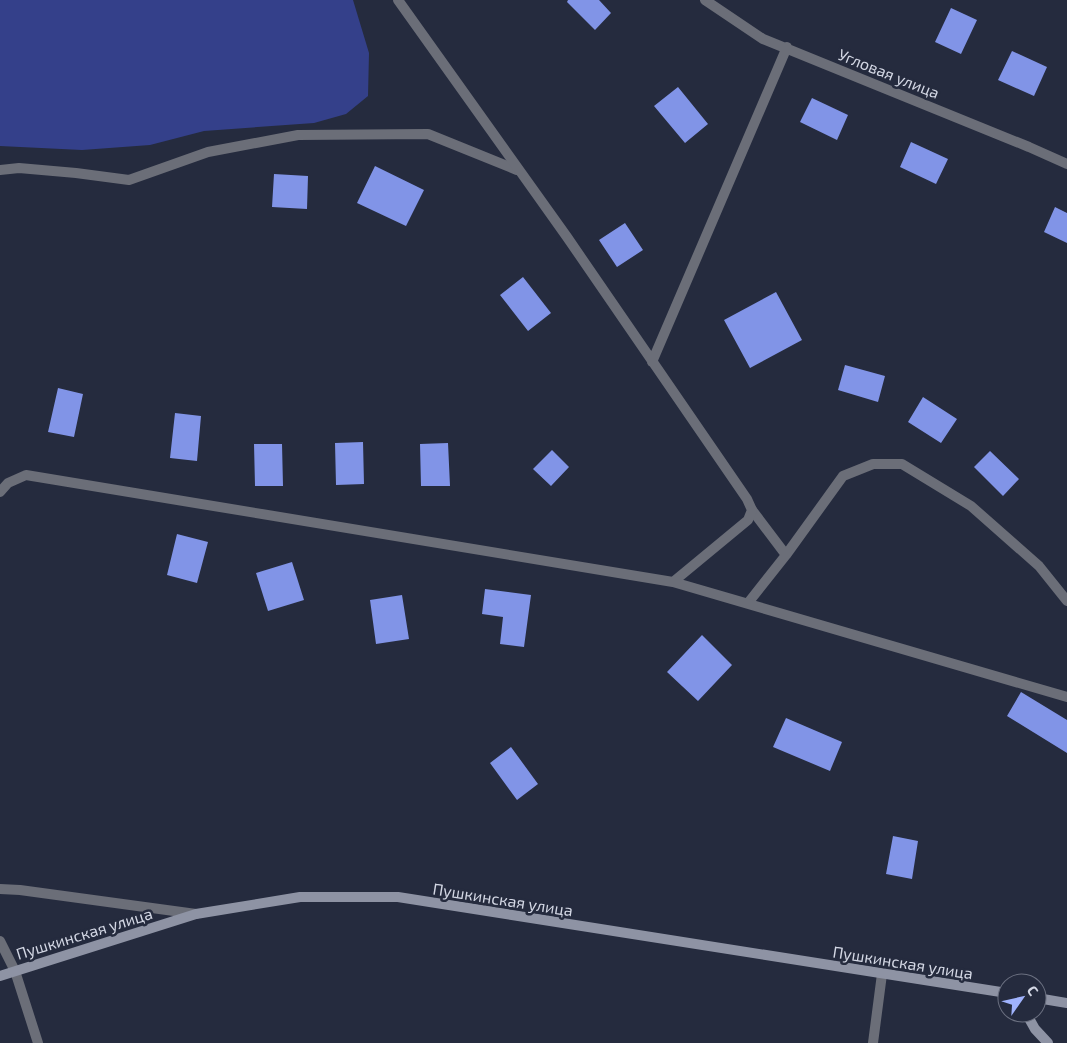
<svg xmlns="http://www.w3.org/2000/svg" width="1067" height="1043" viewBox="0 0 1067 1043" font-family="'Exo 2',sans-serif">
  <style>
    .green { fill: #34408a }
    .building { fill: #8194e7 }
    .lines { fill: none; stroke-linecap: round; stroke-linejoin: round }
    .lane { stroke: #6b6e78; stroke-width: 10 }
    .street { stroke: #6b6e78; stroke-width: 10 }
    .secondary { stroke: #8e93a4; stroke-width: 10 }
    .labels { text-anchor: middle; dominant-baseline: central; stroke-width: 5; stroke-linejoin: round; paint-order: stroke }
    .street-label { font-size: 16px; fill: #d3d7e4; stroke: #252b3e }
  </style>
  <rect width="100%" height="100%" fill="#252b3e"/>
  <path class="green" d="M0 0H353L369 53 368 96 346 114 314 123 204 131 150 145 82 150 0 146Z"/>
  <path class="building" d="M568 0H599L611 13 595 30 567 2Z
    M951 8 977 20 961 54 935 42Z
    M1012 51 1047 67 1034 96 998 80Z
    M678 87 708 124 685 143 654 106Z
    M812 98 848 115 837 140 800 122Z
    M911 142 948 159 936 184 900 167Z
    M375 166 424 190 406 226 357 203Z
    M274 174 308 176 307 209 272 207Z
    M1055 207 1067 213V243L1044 232Z
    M625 223 643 250 617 267 599 240Z
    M523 277 551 313 528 331 500 295Z
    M776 292 802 340 750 368 724 320Z
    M845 365 885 376 878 402 838 390Z
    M58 388 83 394 74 437 48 432Z
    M923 397 957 419 941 443 908 422Z
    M175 413 201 416 197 461 170 458Z
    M363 442 364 484 336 485 335 443Z
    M448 443 450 486H421L420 444Z
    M254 444H282L283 486H255Z
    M552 450 569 467 551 486 533 469Z
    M990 451 1019 479 1003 496 974 467Z
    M177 534 208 542 197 583 167 575Z
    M292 562 304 600 268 611 256 573Z
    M485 589 531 595 524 647 500 644 503 617 482 614Z
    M402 595 409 639 376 644 370 600Z
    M702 635 732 665 698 701 667 672Z
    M1021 692 1067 720V753L1007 716Z
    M786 718 842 742 830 771 773 747Z
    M511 747 538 784 517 800 490 763Z
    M893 836 918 841 912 879 886 874Z"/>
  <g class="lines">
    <path class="lane" d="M0 170 19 168 76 173 129 180 208 152 298 135 428 134 517 170
      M752 510 786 555
      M748 603 786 555 843 476 873 464H902L971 506 1039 566 1067 601
      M0 889 20 890 196 914
      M0 941 15 971 38 1043"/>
    <path class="street" d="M398 0 567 237 747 499 752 510 748 520 673 582
      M705 0 763 39 1029 147 1067 164
      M652 362 787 47
      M0 492 8 483 26 475 673 582 1067 697
      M873 1043 882 974"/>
    <path class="secondary" d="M0 976 196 914 300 897H398L1007 993
      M1037 998 1067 1003
      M1026 1013 1035 1029 1048 1043"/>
  </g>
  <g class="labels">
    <g class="street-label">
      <text transform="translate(889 73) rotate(22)">Угловая улица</text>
      <text transform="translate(503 899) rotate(9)">Пушкинская улица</text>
      <text transform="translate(84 933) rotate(-17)">Пушкинская улица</text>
      <text transform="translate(903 962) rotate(9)">Пушкинская улица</text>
    </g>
  </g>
  <g transform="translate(1022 998) rotate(56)"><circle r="24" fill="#252b3e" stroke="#6b7080"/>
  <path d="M0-4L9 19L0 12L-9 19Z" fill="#a0b3fd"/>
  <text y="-8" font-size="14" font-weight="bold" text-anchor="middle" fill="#d3d7e4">С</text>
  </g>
</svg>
